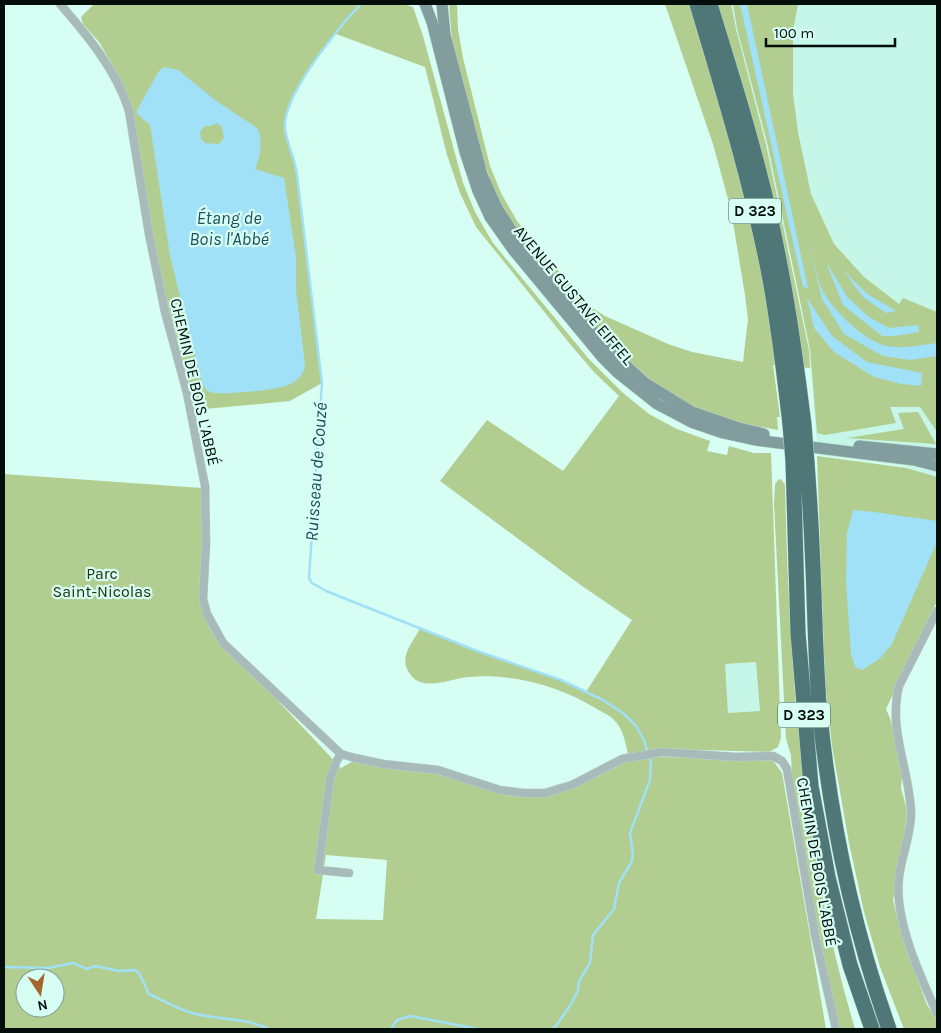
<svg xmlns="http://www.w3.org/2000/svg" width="941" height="1033" viewBox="0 0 941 1033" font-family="Karla,sans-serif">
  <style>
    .built { fill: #c5f6e7 }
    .green { fill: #b1cd90; fill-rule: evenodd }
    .water { fill: #a1e1f7; fill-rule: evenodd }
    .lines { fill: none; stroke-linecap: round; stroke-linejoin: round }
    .stream { stroke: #a1e1f7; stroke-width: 2.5 }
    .street-casing { stroke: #b5d8cd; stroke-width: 9 }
    .secondary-casing { stroke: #b5d8cd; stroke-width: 12 }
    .highway-casing { stroke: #b5d8cd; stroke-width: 16 }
    .street { stroke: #a8baba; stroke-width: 8 }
    .secondary { stroke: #829d9e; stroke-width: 11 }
    .highway { stroke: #4f7778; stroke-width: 15 }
    .highway-bridge-casing { stroke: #b5d8cd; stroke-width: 16; stroke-linecap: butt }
    .highway-bridge { stroke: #4f7778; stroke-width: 15 }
    .labels { text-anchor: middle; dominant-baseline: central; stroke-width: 4.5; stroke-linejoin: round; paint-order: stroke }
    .shield { fill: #d7fef2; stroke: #435650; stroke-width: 1 }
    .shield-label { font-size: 15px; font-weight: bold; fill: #030e0b }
    .street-label { font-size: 16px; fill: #030e0b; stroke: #d7fef2 }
    .park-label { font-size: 16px; fill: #24320f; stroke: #d7fef2 }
    .water-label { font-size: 18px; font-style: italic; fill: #1c4f5e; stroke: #d7fef2 }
  </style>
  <rect width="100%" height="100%" fill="#d7fef2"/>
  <path class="built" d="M731 4H937V477L903 466 818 455 809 350 796 281 736 29Z
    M757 662 760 711 728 713 724 664Z"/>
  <path class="green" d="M94 4H404L413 7 423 36 463 183 475 212 493 243 588 358 623 393 649 414 677 429 710 441 707 451 727 455 729 446 754 453H771L781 738 778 747 769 752 661 749 628 754C625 741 623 728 613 719 609 715 602 712 597 709 560 686 513 673 469 677 454 678 436 687 420 682 414 680 408 673 406 666 402 652 415 640 420 628L477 651 561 680 586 692 632 620 582 586 440 481 487 420 563 471 619 396 594 372 570 344 476 227 460 193 447 155 425 67 336 34C319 57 283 97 285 127 285 138 291 150 295 160L322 383 290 401 194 410 168 313 153 233 133 113 117 73 99 42 83 24 81 17ZM756 662 760 711 728 713 725 664Z
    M449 4H457L458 29 463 58 490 166 501 193 517 221 542 253 591 307 605 316 668 344 692 352 743 362 748 319 745 295 731 210 713 144 665 4H731L736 29 766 145 809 350 810 368 773 365 780 417H777L778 430 745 424 713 414 686 403 648 378 614 348 522 236 504 209 491 182 483 159 452 41Z
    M733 4H798L793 31V94L798 132 811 194 834 244 864 277 899 304 903 298 937 312V432L920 407H890L896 423 825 435 817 433 810 349 768 146 737 28Z
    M918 412 936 444 847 438 904 429 898 413Z
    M817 456 907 468 937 477V601L886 709 891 721 902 777 901 788 907 810 905 832 893 900 899 924 917 978 927 1005 937 1020V1029H904L880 967 864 912 849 843 832 746 825 681Z
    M4 474 202 488 203 612 210 629 227 653 263 685 341 768 353 761 443 775 545 796 614 765 630 760 653 757 772 759 782 773 826 1029H4ZM326 855 387 860 383 920 316 919ZM25 978H55V1008H25Z
    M781 479 785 485C789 668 802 852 855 1029H839L805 864 792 777 791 755 786 739 774 504 775 484 778 480Z"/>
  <path class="water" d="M740 4H747L808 288 803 287Z
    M164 67 178 70 215 100 257 128C264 139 260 158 255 169L284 178 296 258V290L305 365C303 375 298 381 288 385 278 390 219 396 210 392 204 390 203 384 201 379L170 256 150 125 137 114V110L159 71ZM217 123 222 127 224 138 219 144 205 143 201 139 200 132 205 126H211Z
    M808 240C812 254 815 270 820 285 828 306 861 338 883 345 900 350 919 345 937 343V356L910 360 883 356 844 334 822 299Z
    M826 262 848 298 869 317 889 328 918 325 919 332 895 336H882L843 305Z
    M843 270 866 293 896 311 886 313 863 297Z
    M807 298 832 336 867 362 922 373 921 386 901 384 874 377 834 352 814 328Z
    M853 510 874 512 937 521V542L891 646C885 650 884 655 880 658 874 663 868 665 863 670L855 667 851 654 846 582 847 533Z"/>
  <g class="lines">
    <path class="stream" d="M360 4C357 10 352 13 348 18 329 40 284 97 285 126 285 140 295 158 297 174L322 383 309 578 312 583 326 591 477 651 561 680 601 699 623 713 636 726 644 740 647 750
      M4 967 48 968 73 963 87 969 95 966 119 971 135 970 139 973 149 994C163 1000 177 1009 192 1013 218 1020 244 1017 269 1029
      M391 1029 397 1020 410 1016 478 1029
      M551 1029 556 1026 571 1004 578 991 579 981 590 963 593 935 614 909 619 883 632 861 633 854 630 833 650 780 651 761 649 757"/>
    <g class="street-casing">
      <path id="street" d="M60 4C87 35 117 71 129 111L149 234 165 312 187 393 205 486 206 543 203 599 207 614 223 643 341 754 355 758 383 764 438 770 500 790 523 793H545L558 789 572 785 622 759 662 752 736 757 773 756 782 761 787 769 815 935 836 1029
        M937 611 899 686C888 730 909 768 911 811 912 834 901 856 899 878 894 919 920 976 937 1013
        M341 754 336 762 330 780 318 870 349 873"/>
    </g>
    <g class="secondary-casing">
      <path id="secondary" d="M425 4 432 22 465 152 478 191 490 217 514 251 602 357 618 373 657 404 691 422 723 433 755 440 914 460 937 466
        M442 4 445 35 482 175 497 208 519 242 608 349 645 383 692 412 739 428 764 434
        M859 446 937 454"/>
    </g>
    <g class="highway-casing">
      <path id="highway" d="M697 4C723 91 750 179 768 269 778 320 784 372 790 424
        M710 4C731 72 752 139 768 208 785 280 795 352 804 425
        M793 461 798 633 811 786 828 877 850 965 872 1029
        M807 463C809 491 811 519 812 546 815 603 815 660 820 716 831 823 853 928 889 1029"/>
    </g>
    <use href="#street" class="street"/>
    <use href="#secondary" class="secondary"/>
    <use href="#highway" class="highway"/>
    <g class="highway-bridge-casing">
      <path id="highway-bridge" d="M790 424 793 461
        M804 425 807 463"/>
    </g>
    <use href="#highway-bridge" class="highway-bridge"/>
  </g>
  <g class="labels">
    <g class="shield">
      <rect x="729" y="198.5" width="52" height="25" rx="4"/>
      <rect x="778" y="702.5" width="52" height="25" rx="4"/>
    </g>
    <g class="shield-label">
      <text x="755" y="211">D 323</text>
      <text x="804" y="715">D 323</text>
    </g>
    <g class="street-label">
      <text transform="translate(574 295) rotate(50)">AVENUE GUSTAVE EIFFEL</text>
      <text transform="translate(195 382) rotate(77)">CHEMIN DE BOIS L'ABBÉ</text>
      <text transform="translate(817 862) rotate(80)">CHEMIN DE BOIS L'ABBÉ</text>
    </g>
    <g class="park-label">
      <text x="102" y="573">Parc<tspan x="102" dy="18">Saint-Nicolas</tspan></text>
    </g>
    <g class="water-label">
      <text x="229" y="218">Étang de<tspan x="229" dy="21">Bois l'Abbé</tspan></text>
      <text transform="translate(316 472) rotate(-86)">Ruisseau de Couzé</text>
    </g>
  </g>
  <rect width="941" height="1033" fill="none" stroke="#030e0b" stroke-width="10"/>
  <g transform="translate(40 993) rotate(168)"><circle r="24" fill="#d7fef2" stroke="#829e96"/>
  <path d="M0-4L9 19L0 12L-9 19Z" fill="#a76630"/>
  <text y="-8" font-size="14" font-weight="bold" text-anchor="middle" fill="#030e0b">N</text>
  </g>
  <path d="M766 38v8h129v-8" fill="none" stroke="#030e0b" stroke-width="2.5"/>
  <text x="774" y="38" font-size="15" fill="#030e0b" stroke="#d7fef2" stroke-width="4" paint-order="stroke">100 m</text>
</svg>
